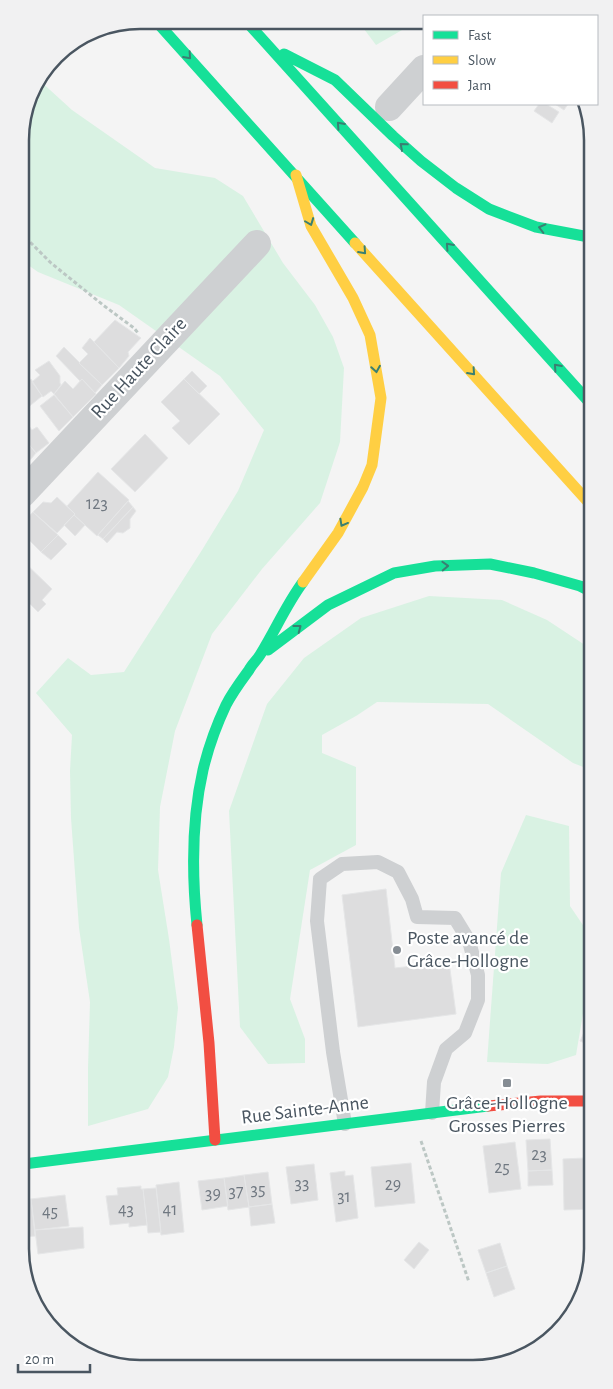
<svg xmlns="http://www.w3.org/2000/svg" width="613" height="1389" viewBox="0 0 613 1389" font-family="'Alegreya Sans',sans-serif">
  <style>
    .green { fill: #d9f2e3 }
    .building { fill: #ddddde; stroke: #e5e6e7 }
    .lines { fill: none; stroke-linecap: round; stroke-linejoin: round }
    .path { stroke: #bcc7c4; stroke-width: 3; stroke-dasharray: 4 2.5; stroke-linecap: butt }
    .lane { stroke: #ced0d2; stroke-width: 14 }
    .street { stroke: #ced0d2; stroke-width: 28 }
    .fast { stroke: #16e098; stroke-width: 11 }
    .slow { stroke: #ffcf43; stroke-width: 11 }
    .jam { stroke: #f24e42; stroke-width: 11 }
    .oneway { stroke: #3a7f72 }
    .poi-dot { fill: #868d94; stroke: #fff; stroke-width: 2 }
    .labels { text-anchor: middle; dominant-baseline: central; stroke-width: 4.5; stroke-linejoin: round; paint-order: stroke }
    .number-label { font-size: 18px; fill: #707881 }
    .street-label { font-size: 20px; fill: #4a5661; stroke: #fff }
    .poi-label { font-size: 20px; fill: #4a5661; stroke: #fff; text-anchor: start }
    .rim { fill: none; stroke: #4a5661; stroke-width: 2.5 }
  </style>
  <rect width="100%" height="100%" fill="#f4f4f4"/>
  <path class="green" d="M358 21 416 22 376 45Z
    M38 79 72 110 155 168 215 178 243 196 283 263 315 305 333 337 344 368 340 442 320 503 262 569 212 634 175 731 160 807 158 870 169 939 178 1008 174 1047 168 1077 148 1109 88 1126V1068L90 1002 79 928 71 818 70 771 72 735 36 693 68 658 91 675 124 672 202 550 238 491 264 430 220 376 119 305 38 272 21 260 20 132 32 87Z
    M429 596 502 600 547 620 591 649V770L573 763 488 704 377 702 356 716 322 735V753L356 767V845L310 870 290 999 305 1039V1063L268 1064 240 1027 229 811 267 704 304 658 361 618Z
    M526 815 569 826 570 906 589 934 592 935V987L587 990 576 1055 548 1064 487 1062 501 873Z"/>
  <path class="building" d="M539 104H546L559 112 552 123 534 111Z
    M555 104H568L564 110Z
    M115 320 141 338 128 352 129 356 119 368 94 342Z
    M90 338 119 368 102 385 79 363 88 354 82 348Z
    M64 347 80 363H79L102 385 95 393 82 379 80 381 56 356Z
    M49 361 60 376V383L61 385 54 394 51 391 43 397 32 382 40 375 35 370Z
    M192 371 207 386 199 394 184 379Z
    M31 379 42 396 21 413V387Z
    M82 379 96 394 73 417 54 394 65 381 73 389Z
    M184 379 220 414 189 445 172 428 180 421 161 402Z
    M54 395 73 417 59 431 40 406Z
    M21 416 32 430 37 427 49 443 36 453 21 435Z
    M145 434 168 458 135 492 111 469Z
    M21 435 36 453 21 471Z
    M98 472 129 500 97 536 74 515 75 514 67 506Z
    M57 497 75 514 57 533 33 512 43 502 51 503Z
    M128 501 133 507 103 539 98 535Z
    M133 507 136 511 130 519V528L123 533 117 532 107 543 103 539Z
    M33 512 58 535 41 552 22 533V524Z
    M74 515 85 525 75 536 64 525Z
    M58 535 67 544 51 560 41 552Z
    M22 560 52 589 42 600 46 604 38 612 22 596Z
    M386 889 395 968 449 962 456 1014 358 1027 342 895Z
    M592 1015V1046L580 1041Z
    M550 1139 552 1170 528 1171 526 1140Z
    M515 1142 521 1189 489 1193 483 1146Z
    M585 1158V1165H592L593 1209 564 1210 563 1159Z
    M411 1163 415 1203 375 1207 371 1167Z
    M314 1164 318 1200 291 1204 286 1167Z
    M552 1170 553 1185 528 1186V1171Z
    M345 1171V1176L353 1175 358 1218 336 1222 330 1173Z
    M268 1172 272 1204 249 1207 244 1175Z
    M244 1175 249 1207 228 1210 224 1178Z
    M224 1178 228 1206 202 1210 198 1181Z
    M179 1182 184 1232 161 1235 156 1185Z
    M141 1186V1189H143L147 1225 129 1227V1223L110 1225 106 1196 118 1195 117 1188Z
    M156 1188 161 1232 148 1233 143 1189Z
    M65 1195 69 1226 35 1230 31 1199Z
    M31 1199 35 1236 24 1237V1200Z
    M272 1204 275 1223 251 1226 249 1207Z
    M83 1227 84 1248 38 1254 35 1230Z
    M419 1242 429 1250 414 1269 404 1260Z
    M500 1243 507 1266 486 1273 478 1250Z
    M507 1266 515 1289 494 1297 486 1273Z"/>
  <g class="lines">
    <path class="path" d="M21 233 51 263 103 305 134 328 138 333
      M421 1141 469 1282"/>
    <path class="lane" d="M345 1124 333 1052 317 921 320 879 342 864 378 862 398 872 412 899 417 917 455 918 469 941 478 975V1000L465 1033 446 1049 434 1082 432 1113"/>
    <path class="street" d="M389 107 424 69
      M22 494 257 244"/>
    <path class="fast" d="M155 20 355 243
      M246 21 590 403
      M284 54 335 80 393 136 421 161 456 188 489 209 536 227 589 237
      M268 650 328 605 394 573 435 566 490 564 534 573 580 586 590 591
      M197 925C192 876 192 818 203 770 208 749 217 724 226 705 232 693 241 681 249 670 252 664 257 660 260 655 275 631 286 605 303 582
      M24 1164 488 1106"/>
    <path class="slow" d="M296 175 311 226 353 298 370 335 381 398 372 465 363 487 338 533 303 582
      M355 243 590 504"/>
    <path class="jam" d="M197 925 209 1043 215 1140
      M488 1106 541 1101H592"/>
  </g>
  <defs><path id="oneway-chevron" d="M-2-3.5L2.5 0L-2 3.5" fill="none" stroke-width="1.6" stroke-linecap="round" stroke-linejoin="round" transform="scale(1.25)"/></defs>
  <g class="oneway">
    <use href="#oneway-chevron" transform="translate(188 56) rotate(48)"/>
    <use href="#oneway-chevron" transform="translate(340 125) rotate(-132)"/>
    <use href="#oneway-chevron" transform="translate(403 146) rotate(-139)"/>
    <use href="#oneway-chevron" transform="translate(310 222) rotate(69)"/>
    <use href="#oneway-chevron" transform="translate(542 228) rotate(-166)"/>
    <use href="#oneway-chevron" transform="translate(449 246) rotate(-132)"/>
    <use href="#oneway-chevron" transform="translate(363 251) rotate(48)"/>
    <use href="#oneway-chevron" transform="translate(557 367) rotate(-132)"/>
    <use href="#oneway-chevron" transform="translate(376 369) rotate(81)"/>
    <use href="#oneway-chevron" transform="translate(472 372) rotate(48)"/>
    <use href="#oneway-chevron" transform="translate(343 523) rotate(119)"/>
    <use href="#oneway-chevron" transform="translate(445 566) rotate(-2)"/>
    <use href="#oneway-chevron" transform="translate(298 628) rotate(-37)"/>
  </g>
  <g class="poi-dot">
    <circle cx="397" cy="950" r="5"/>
    <rect x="502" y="1078" width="10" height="10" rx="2.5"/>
  </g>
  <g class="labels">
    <g class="number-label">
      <text x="97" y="504">123</text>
      <text x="539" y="1155">23</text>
      <text x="502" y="1168">25</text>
      <text x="302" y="1184">33</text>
      <text x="393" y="1185">29</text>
      <text x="258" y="1190">35</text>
      <text x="236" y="1192">37</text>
      <text x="213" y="1194">39</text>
      <text x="344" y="1197">31</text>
      <text x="126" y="1210">43</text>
      <text x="170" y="1210">41</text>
      <text x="50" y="1212">45</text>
    </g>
    <g class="street-label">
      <text transform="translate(139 368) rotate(-47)">Rue Haute Claire</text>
      <text transform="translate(305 1110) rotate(-7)">Rue Sainte-Anne</text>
    </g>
    <g class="poi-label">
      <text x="407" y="938">Poste avancé de<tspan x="407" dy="23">Grâce-Hollogne</tspan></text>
      <text x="507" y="1103" text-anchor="middle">Grâce-Hollogne<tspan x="507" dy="23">Grosses Pierres</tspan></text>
    </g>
  </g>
  <path d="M0 0H613V1389H0ZM140 29H473A111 111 0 0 1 584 140V1249A111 111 0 0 1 473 1360H140A111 111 0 0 1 29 1249V140A111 111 0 0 1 140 29Z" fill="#f1f1f2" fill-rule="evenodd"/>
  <path class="rim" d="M140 29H473A111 111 0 0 1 584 140V1249A111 111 0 0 1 473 1360H140A111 111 0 0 1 29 1249V140A111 111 0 0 1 140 29Z"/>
  <rect x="423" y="15" width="175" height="90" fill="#ffffff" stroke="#b7bbc0"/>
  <rect x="433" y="31" width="25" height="8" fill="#16e098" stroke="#b7bbc0"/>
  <text x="468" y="40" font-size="15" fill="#4a5661">Fast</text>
  <rect x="433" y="56" width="25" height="8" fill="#ffcf43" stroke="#b7bbc0"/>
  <text x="468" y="65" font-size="15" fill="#4a5661">Slow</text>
  <rect x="433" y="81" width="25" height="8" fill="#f24e42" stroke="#b7bbc0"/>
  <text x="468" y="90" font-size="15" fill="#4a5661">Jam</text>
  <path d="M18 1364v8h72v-8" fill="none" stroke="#4a5661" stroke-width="2.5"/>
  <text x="25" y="1364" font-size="15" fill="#4a5661" stroke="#ffffff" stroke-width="4" paint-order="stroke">20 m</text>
</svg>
